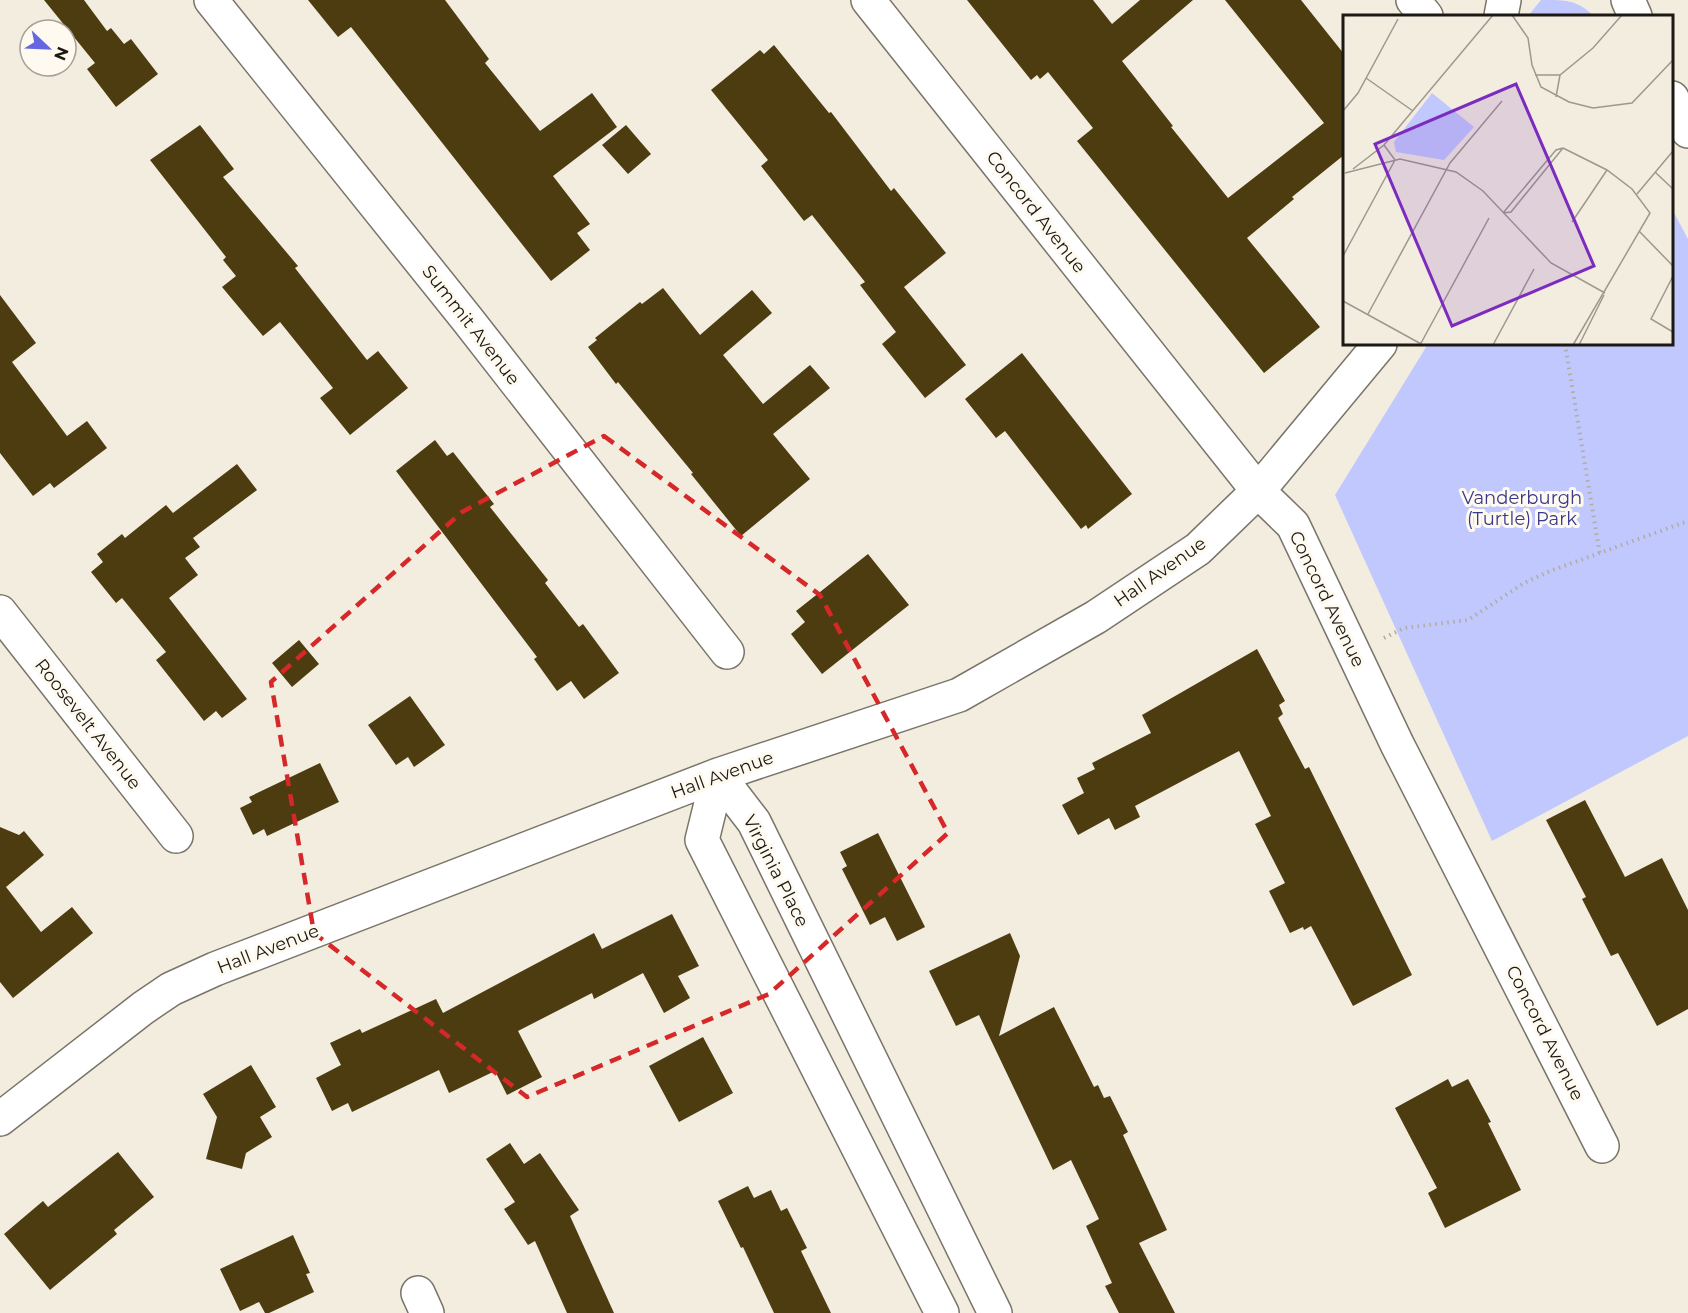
<svg xmlns="http://www.w3.org/2000/svg" width="1688" height="1313" viewBox="0 0 1688 1313" font-family="Montserrat,sans-serif">
  <style>
    .green { fill: #c0c8fe }
    .building { fill: #4d3c10 }
    .lines { fill: none; stroke-linecap: round; stroke-linejoin: round }
    .street-casing { stroke: #7a7469; stroke-width: 36 }
    .secondary-casing { stroke: #7a7469; stroke-width: 36 }
    .path { stroke: #b1aca2; stroke-width: 4; stroke-dasharray: 1.5 4.5; stroke-linecap: butt }
    .street { stroke: #fff; stroke-width: 33 }
    .secondary { stroke: #fff; stroke-width: 33 }
    .marked { fill: none; stroke: #d62828; stroke-width: 4.5; stroke-dasharray: 12 8; stroke-linejoin: round }
    .labels { text-anchor: middle; dominant-baseline: central; stroke-width: 6; stroke-linejoin: round; paint-order: stroke }
    .street-label { font-size: 18px; fill: #1c1915; stroke: #fffaf0 }
    .park-label { font-size: 18px; fill: #38388d; stroke: #fffaf0 }
    .inset-road { fill: none; stroke: #9d988f; stroke-width: 1.5 }
    .view { fill: #7b2cbf; fill-opacity: 0.15; stroke: #7b2cbf; stroke-width: 3 }
    .inset-edge { fill: none; stroke: #1c1915; stroke-width: 3 }
  </style>
  <rect width="100%" height="100%" fill="#f3ede0"/>
  <path class="green" d="M1541 0C1567 0 1577 0 1594 16H1528Z
    M1672 209 1688 239V736L1492 841 1335 495 1428 344H1672Z"/>
  <path class="building" d="M44 0H84L107 31 111 28 124 44 131 39 158 74 116 107 87 69 95 63Z
    M308 0H445L489 59 485 63 540 131 592 93 617 127 553 176 590 224 577 233 590 250 551 281 351 27 338 37Z
    M967 0H1093L1112 24 1140 0H1193L1122 61 1173 126 1171 127 1228 198 1324 123 1225 0H1301L1344 54V155L1292 197 1294 199 1247 238 1320 327 1264 373 1077 141 1093 128 1048 72 1040 79 1037 75 1031 80Z
    M774 45 829 113 831 112 891 191 894 188 946 253 904 287 966 365 925 398 882 344 896 332 860 285 865 282 812 215 804 221 761 166 768 160 711 90 760 50 764 54Z
    M200 125 234 169 223 177 298 266 295 268 367 360 378 351 408 388 350 435 320 398 333 388 280 322 263 336 222 287 236 276 223 260 226 257 150 160Z
    M626 125 651 154 628 174 602 145Z
    M663 288 700 335 752 290 772 313 723 355 763 404 810 365 830 388 773 434 810 479 741 536 691 474 693 473 618 382 616 384 588 347 597 340 595 338 640 302 642 304Z
    M0 295 36 343 12 362 67 436 87 421 107 448 54 488 50 483 33 496 0 453Z
    M1022 353 1132 494 1088 529 1086 525 1081 529 1005 431 996 438 965 399Z
    M435 440 447 456 453 452 494 504 490 507 548 580 545 583 579 627 583 624 619 673 584 699 571 681 557 691 534 659 537 657 396 471Z
    M237 464 257 490 193 538 200 547 185 558 198 575 169 598 247 699 222 718 216 711 204 721 156 660 166 652 122 598 116 603 91 572 103 562 97 554 122 534 125 538 166 505 173 513Z
    M868 554 909 605 822 674 791 634 805 622 796 611Z
    M299 640 319 664 292 687 272 663Z
    M1257 649 1285 701 1279 705 1283 714 1278 718 1305 769 1309 767 1412 975 1353 1006 1311 926 1304 930 1303 927 1290 933 1269 891 1285 883 1255 824 1271 816 1239 751 1135 806 1140 817 1115 830 1109 818 1078 835 1062 805 1084 793 1077 778 1095 769 1092 763 1151 733 1142 715Z
    M410 696 445 745 414 767 408 757 396 765 368 725Z
    M320 763 339 802 267 836 264 829 253 835 240 808 252 802 249 797Z
    M1585 800 1625 877 1662 858 1688 910V1009L1657 1026 1618 953 1611 956 1582 899 1586 897 1546 820Z
    M0 827 19 835 24 831 44 855 6 887 41 932 72 907 93 933 13 998 0 982Z
    M878 833 925 927 897 941 885 917 870 925 842 869 847 866 840 852Z
    M672 914 699 966 678 976 690 998 664 1013 643 973 594 999 592 993 518 1031 542 1077 507 1095 495 1071 449 1093 439 1070 352 1112 348 1103 332 1111 316 1078 341 1065 330 1043 360 1029 362 1033 436 999 443 1013 594 933 602 949Z
    M1010 933 1020 956 999 1036 1054 1007 1094 1087 1098 1085 1104 1098 1110 1096 1128 1132 1123 1135 1167 1230 1139 1243 1175 1313H1119L1105 1286 1112 1283 1086 1226 1099 1219 1071 1160 1053 1170 979 1015 956 1026 929 971Z
    M703 1037 733 1093 679 1122 649 1066Z
    M251 1065 276 1107 260 1117 272 1137 246 1153 242 1169 206 1159 217 1117 203 1094Z
    M1448 1079 1452 1087 1468 1079 1491 1122 1488 1123 1521 1190 1445 1228 1428 1193 1437 1188 1395 1108Z
    M510 1143 524 1164 540 1153 579 1210 570 1216 614 1313H567L535 1241 528 1245 504 1209 515 1202 486 1159Z
    M118 1152 154 1197 114 1230 117 1234 50 1290 4 1234 43 1201 48 1207Z
    M748 1186 754 1198 771 1190 781 1211 787 1208 807 1248 801 1251 831 1313H774L743 1247 741 1248 718 1201Z
    M293 1235 310 1273 306 1274 314 1292 269 1313H265L259 1302 240 1311 220 1269Z"/>
  <g class="lines">
    <g class="street-casing">
      <path id="street" d="M211 0 467 319 727 652
        M868 0 1258 491 1293 525 1397 744 1602 1146
        M1413 0 1426 16
        M1501 16 1504 0
        M0 612 176 836
        M718 775 754 822 995 1313
        M718 775 702 840 942 1313
        M0 1119 143 1008 171 989 215 969 718 775 959 695 1096 617 1198 549 1258 491 1380 344
        M418 1293 427 1313"/>
    </g>
    <g class="secondary-casing">
      <path id="secondary" d="M1628 0 1635 16
        M1672 98 1688 131"/>
    </g>
    <path class="path" d="M1565 344 1600 555
      M1384 638 1404 628 1468 620 1524 583 1550 571 1688 521"/>
    <use href="#street" class="street"/>
    <use href="#secondary" class="secondary"/>
  </g>
  <path class="marked" d="M604 436 820 595 948 833 769 994 527 1097 314 933 271 682 462 512Z"/>
  <g class="labels">
    <g class="street-label">
      <text transform="translate(1036 212) rotate(52)">Concord Avenue</text>
      <text transform="translate(471 325) rotate(52)">Summit Avenue</text>
      <text transform="translate(1160 572) rotate(-35)">Hall Avenue</text>
      <text transform="translate(1327 599) rotate(64)">Concord Avenue</text>
      <text transform="translate(88 724) rotate(52)">Roosevelt Avenue</text>
      <text transform="translate(722 775) rotate(-20)">Hall Avenue</text>
      <text transform="translate(776 871) rotate(63)">Virginia Place</text>
      <text transform="translate(268 949) rotate(-21)">Hall Avenue</text>
      <text transform="translate(1545 1033) rotate(63)">Concord Avenue</text>
    </g>
    <g class="park-label">
      <text x="1522" y="498">Vanderburgh<tspan x="1522" dy="21">(Turtle) Park</tspan></text>
    </g>
  </g>
  <g transform="translate(1343 15)">
    <rect width="330" height="330" fill="#f3ede0"/>
    <path d="M89 78 131 112 101 145 53 137 51 127Z" fill="#c0c8fe"/>
    <path class="inset-road" d="M169 0 185 23 189 50 198 72 226 87 250 93 289 88 330 45M192 60H217L250 33 279 0M23 63 70 96M213 82 217 60M0 96 15 78 55 4M41 130 52 145M220 133 264 155 289 174 307 198 230 330M10 154 41 130 150 0M312 157 330 174M2 158 57 144 113 157 140 176 208 248 262 278M294 179 330 136M160 198 168 197 220 133M160 198 213 135 220 133M229 207 264 155M296 216 330 251M0 241 52 145M330 261 308 304 330 317M0 286 80 330M25 299 107 148 159 86M77 330 146 203M150 330 191 254M236 330 261 280"/>
    <path class="view" d="M173 69 251 251 109 311 32 129Z"/>
    <rect width="330" height="330" class="inset-edge"/>
  </g>
  <g transform="translate(48 48) rotate(113)"><circle r="28" fill="#fffaf0" stroke="#a4a098" stroke-width="1.5"/>
  <path d="M0-4.5L10 22L0 15L-10 22Z" fill="#6467df"/>
  <text y="-9" font-size="16" font-weight="bold" text-anchor="middle" fill="#1c1915">N</text>
  </g>
</svg>
